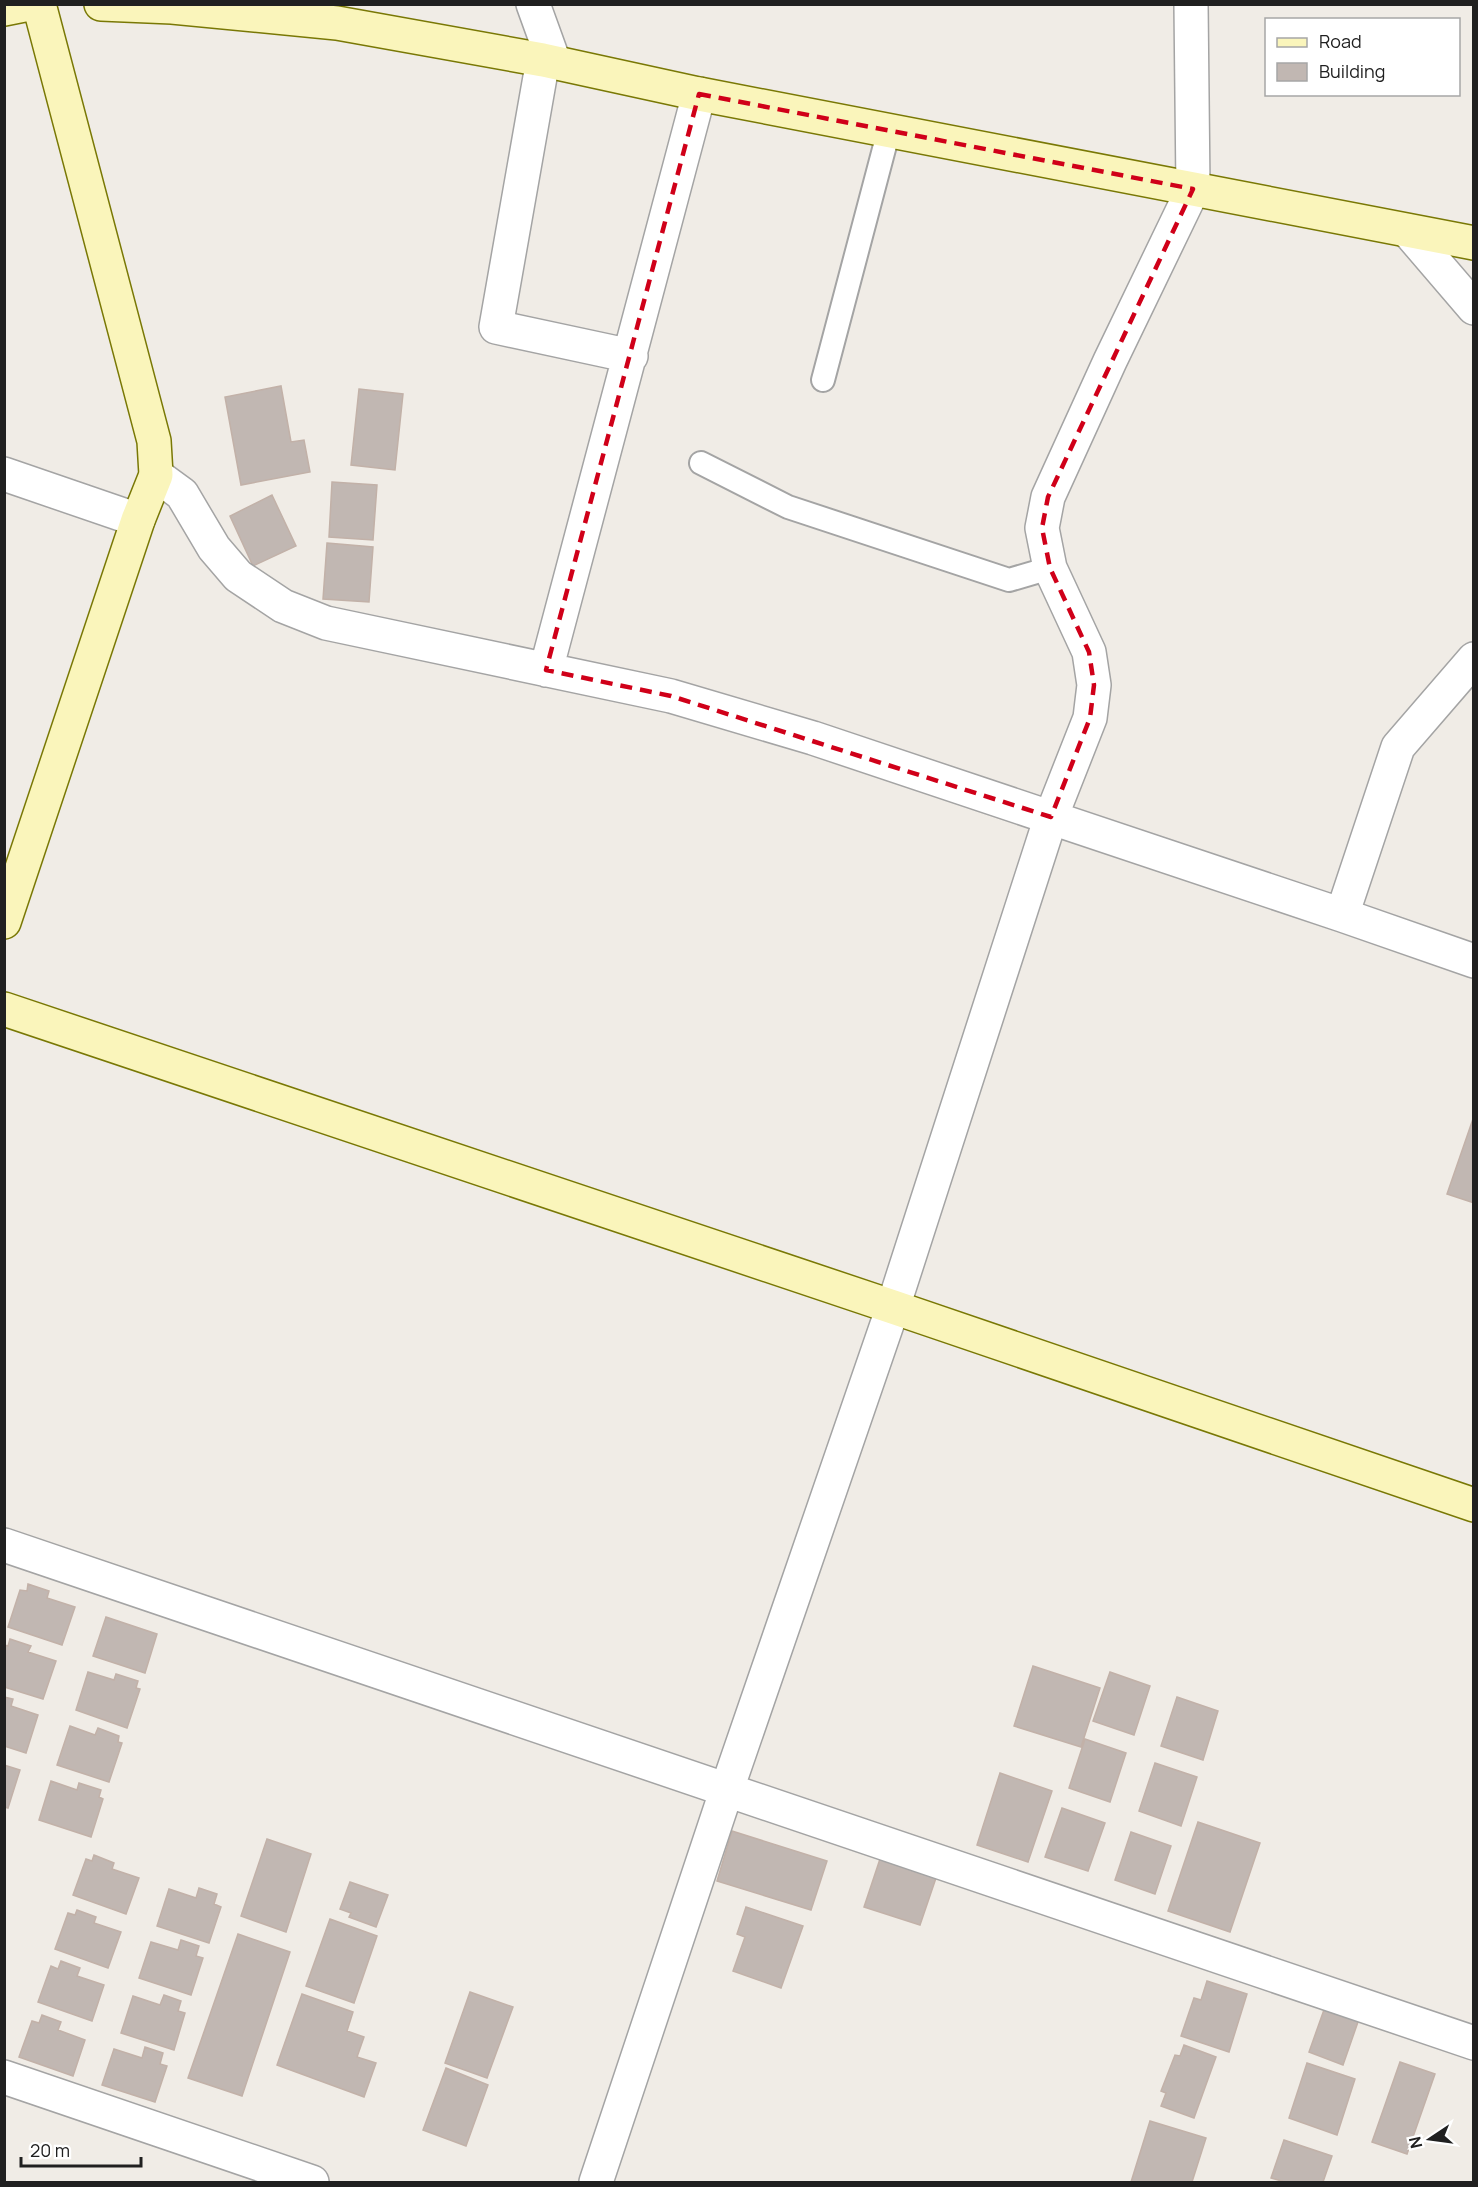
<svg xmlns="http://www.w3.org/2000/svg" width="1478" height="2187" viewBox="0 0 1478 2187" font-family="Manrope,sans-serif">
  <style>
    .building { fill: #c1b7b2; stroke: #c2b1a8; stroke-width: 1.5 }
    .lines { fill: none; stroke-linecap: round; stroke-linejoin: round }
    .lane-casing { stroke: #a4a4a4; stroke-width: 26 }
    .street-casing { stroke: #a4a4a4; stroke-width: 36 }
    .secondary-casing { stroke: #797805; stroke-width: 36 }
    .lane { stroke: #fff; stroke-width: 22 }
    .street { stroke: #fff; stroke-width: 33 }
    .secondary { stroke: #faf5bb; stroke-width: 33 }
    .marked { fill: none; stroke: #d00019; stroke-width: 4.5; stroke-dasharray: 12 8; stroke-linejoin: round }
  </style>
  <rect width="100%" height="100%" fill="#f0ece6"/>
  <path class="building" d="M281 386 291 442 304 440 310 472 241 485 225 397Z
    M359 389 403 394 395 470 351 465Z
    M332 482 377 485 373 540 329 537Z
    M272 495 296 546 253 566 230 516Z
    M327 543 373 547 369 602 323 599Z
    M1474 1116V1203L1447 1194Z
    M28 1584 49 1591 47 1598 75 1607 62 1645 8 1627 20 1590 27 1591Z
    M106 1617 157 1634 145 1673 93 1656Z
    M10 1639 31 1646 28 1652 56 1661 43 1699 4 1687V1645L8 1646Z
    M1033 1666 1100 1688 1081 1747 1014 1726Z
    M88 1672 114 1680 116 1674 138 1681 136 1688 140 1689 127 1728 76 1710Z
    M1110 1672 1150 1686 1134 1735 1093 1721Z
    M4 1697 13 1699 11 1706 38 1715 26 1753 4 1746Z
    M1177 1697 1218 1711 1203 1760 1161 1746Z
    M70 1726 95 1735 98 1728 119 1736 118 1742 122 1743 109 1782 57 1765Z
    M1085 1739 1126 1753 1110 1802 1069 1788Z
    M1155 1763 1197 1777 1181 1826 1139 1811Z
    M4 1765 20 1770 8 1808 4 1807Z
    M1000 1773 1052 1791 1028 1862 977 1845Z
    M51 1781 77 1790 79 1783 101 1790 99 1797 103 1799 91 1837 39 1820Z
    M1062 1808 1105 1823 1088 1871 1045 1857Z
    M1198 1822 1260 1843 1230 1932 1168 1911Z
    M732 1831 827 1861 811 1910 717 1881Z
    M1131 1832 1171 1846 1155 1894 1115 1880Z
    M267 1839 311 1854 286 1932 241 1916Z
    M94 1855 114 1863 112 1869 139 1878 126 1914 73 1895 86 1859 92 1861Z
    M880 1859 936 1878 920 1925 864 1907Z
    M350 1882 388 1895 376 1927 349 1917 351 1913 340 1909Z
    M199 1888 217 1894 214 1904 221 1907 209 1943 157 1926 169 1889 196 1898Z
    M746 1907 803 1926 781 1988 733 1971 745 1937 737 1934Z
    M77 1910 96 1917 94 1923 121 1932 108 1968 55 1949 68 1913 75 1915Z
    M330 1919 377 1936 354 2003 306 1986Z
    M238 1934 290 1952 242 2096 188 2078Z
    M181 1940 199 1946 196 1956 203 1958 191 1995 139 1978 151 1942 178 1950Z
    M61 1961 80 1968 77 1976 104 1985 92 2021 38 2002 51 1966 58 1969Z
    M1207 1981 1247 1994 1229 2052 1181 2036 1194 1998 1201 2000Z
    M470 1992 513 2007 487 2078 445 2063Z
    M302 1994 353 2012 347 2031 364 2037 357 2057 376 2063 364 2097 277 2065Z
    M164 1995 181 2001 178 2011 185 2013 174 2050 121 2033 133 1996 160 2005Z
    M1325 2007 1359 2019 1343 2065 1309 2052Z
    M42 2015 61 2022 58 2030 85 2040 73 2076 19 2057 32 2021 39 2023Z
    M1184 2045 1216 2057 1194 2118 1161 2106 1166 2093 1161 2091 1175 2055 1180 2056Z
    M145 2047 163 2053 160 2064 167 2066 155 2102 102 2085 114 2049 142 2058Z
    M1400 2062 1435 2074 1407 2154 1372 2142Z
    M1307 2063 1355 2079 1337 2135 1289 2118Z
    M446 2068 488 2085 466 2146 423 2130Z
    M1150 2121 1206 2138 1192 2182H1131Z
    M1284 2140 1332 2156 1323 2182H1285L1271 2178Z"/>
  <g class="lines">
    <g class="lane-casing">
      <path id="lane" d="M823 380 889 130
        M701 463 788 507 1009 580 1050 568"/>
    </g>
    <g class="street-casing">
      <path id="street" d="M533 4 554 62
        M543 60 496 327 631 356
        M1408 231 1474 308
        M4 474 138 520
        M156 475 182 494 214 548 238 576 283 606 326 623 671 696 813 738 1342 915 1474 961
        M546 670 699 94
        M1342 915 1398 747 1474 659
        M4 1545 1474 2043
        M4 2077 312 2182
        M596 2182 727 1789 893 1307 1051 817 1090 718 1094 685 1089 652 1050 568 1042 528 1048 497 1110 361 1193 189 1191 4"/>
    </g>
    <g class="secondary-casing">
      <path id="secondary" d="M101 4 172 7 337 23 543 60 699 94 1474 243
        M4 9 29 4
        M4 922 138 520 156 475 154 441 39 4
        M4 1009 893 1307 1474 1505"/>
    </g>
    <use href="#lane" class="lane"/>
    <use href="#street" class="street"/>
    <use href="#secondary" class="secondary"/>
  </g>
  <path class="marked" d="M699 94 1193 189 1048 497 1042 528 1050 568 1089 652 1094 685 1090 718 1051 817 671 696 546 670Z"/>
  <rect width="1478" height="2187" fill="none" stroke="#202020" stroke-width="12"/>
  <rect x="1265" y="18" width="195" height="78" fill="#ffffff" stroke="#a6a6a6" stroke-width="1.5"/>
  <rect x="1277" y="38" width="30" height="9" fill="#faf5bb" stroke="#a6a6a6" stroke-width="1.5"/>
  <text x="1319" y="48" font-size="18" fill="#202020">Road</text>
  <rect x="1277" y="63" width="30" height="18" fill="#c1b7b2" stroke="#a6a6a6" stroke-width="1.5"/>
  <text x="1319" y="78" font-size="18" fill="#202020">Building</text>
  <g transform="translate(1430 2139) rotate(257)" stroke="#ffffff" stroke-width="4.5" paint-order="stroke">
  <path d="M0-4.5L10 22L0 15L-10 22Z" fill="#202020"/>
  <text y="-9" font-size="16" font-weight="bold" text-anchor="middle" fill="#202020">N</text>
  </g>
  <path d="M21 2157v9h120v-9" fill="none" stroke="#202020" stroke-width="3"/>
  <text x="30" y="2157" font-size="18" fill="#202020" stroke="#ffffff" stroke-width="4.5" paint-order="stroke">20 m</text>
</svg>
